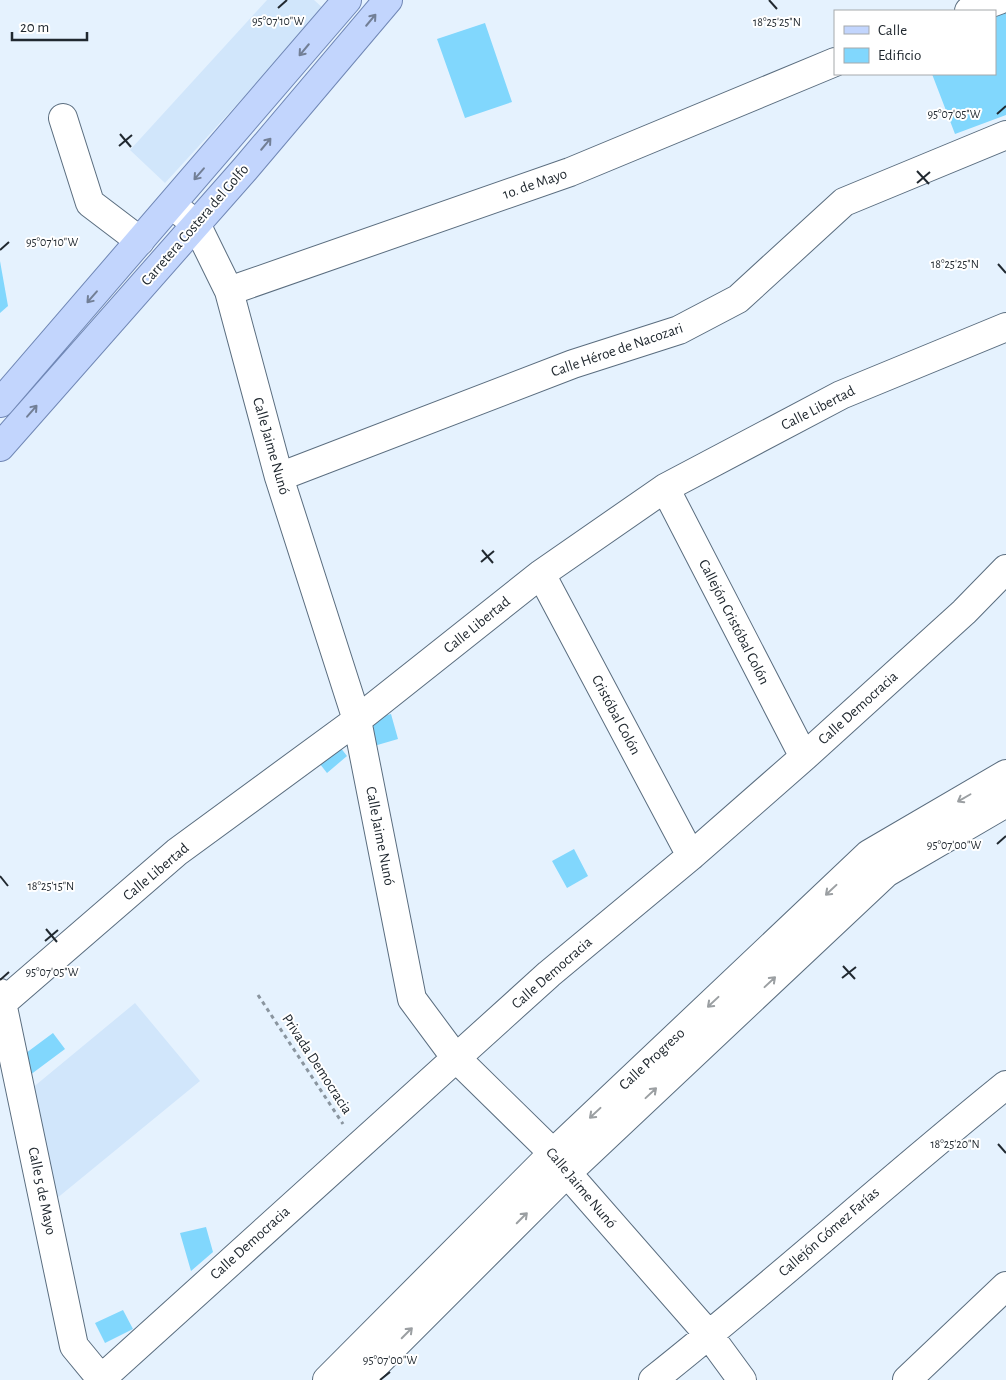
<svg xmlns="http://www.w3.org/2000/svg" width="1006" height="1380" viewBox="0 0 1006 1380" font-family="'Alegreya Sans',sans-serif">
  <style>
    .built { fill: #d1e6fb }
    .building { fill: #81d7fd }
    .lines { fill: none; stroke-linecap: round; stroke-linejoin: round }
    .minor-casing { stroke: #5a6d7f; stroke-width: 30 }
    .major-casing { stroke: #7087b5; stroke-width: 30 }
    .path { stroke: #8a959f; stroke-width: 3; stroke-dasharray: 4 4; stroke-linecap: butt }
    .minor { stroke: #fff; stroke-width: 28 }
    .major { stroke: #c2d5fd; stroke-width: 28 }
    .oneway { stroke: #727f96 }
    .oneway2 { stroke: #9b9fa2 }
    .ticks { fill: none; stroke: #212930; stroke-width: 2 }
    .labels { text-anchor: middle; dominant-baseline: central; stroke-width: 4; stroke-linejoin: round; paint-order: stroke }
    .street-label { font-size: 15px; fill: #212930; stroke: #fff }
    .ticks-label { font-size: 12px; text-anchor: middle; fill: #212930; stroke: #fff; stroke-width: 4; stroke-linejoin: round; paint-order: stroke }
  </style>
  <rect width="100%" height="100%" fill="#e5f2fe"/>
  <path class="built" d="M267 0H314L324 9 165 183 130 150Z
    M135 1003 200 1081 56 1199 31 1089Z"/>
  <path class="building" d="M1006 11V115L955 134 932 74H995V15Z
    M485 23 512 102 465 118 437 39Z
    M0 261 8 306 0 313Z
    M391 714 398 739 374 746 367 721Z
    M336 742 347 756 327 773 316 759Z
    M574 849 588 876 567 888 552 861Z
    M53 1033 65 1049 26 1078 22 1056Z
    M206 1227 213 1252 191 1271 180 1233Z
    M123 1310 133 1329 105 1343 95 1323Z"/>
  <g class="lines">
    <g class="minor-casing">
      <path id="minor" d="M969 11 999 0
        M63 118 90 203 140 241
        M172 205 196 224 229 291 279 477 357 720 412 999 455 1057 553 1153 567 1173 709 1335 742 1380
        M229 291 570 172 835 62
        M279 477 573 364 679 330 738 299 844 202 1006 135
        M665 488 804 757
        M541 574 691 856
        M0 993 74 1346 102 1380
        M0 1005 177 852 357 720 541 574 665 488 841 395 1006 327
        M100 1380 549 974 691 856 804 757 964 612 1006 569
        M327 1380 553 1153 869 854 1006 774
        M360 1380 567 1173 886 873 1006 803
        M653 1380C773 1285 887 1181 1006 1085
        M907 1380 1006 1286"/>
    </g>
    <g class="major-casing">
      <path id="major" d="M0 403 347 0
        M0 447 245 169 388 0"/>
    </g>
    <path class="path" d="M258 995 343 1124"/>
    <use href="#minor" class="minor"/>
    <use href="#major" class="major"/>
  </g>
  <defs><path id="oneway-shaft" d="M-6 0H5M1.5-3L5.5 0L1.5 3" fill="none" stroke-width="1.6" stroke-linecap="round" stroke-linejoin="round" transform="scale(1.25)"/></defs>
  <g class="oneway">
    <use href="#oneway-shaft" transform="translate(371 20) rotate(-50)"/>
    <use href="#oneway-shaft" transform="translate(304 50) rotate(130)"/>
    <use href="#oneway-shaft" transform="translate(266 144) rotate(-50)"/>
    <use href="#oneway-shaft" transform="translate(199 174) rotate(131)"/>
    <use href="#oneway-shaft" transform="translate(92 297) rotate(131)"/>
    <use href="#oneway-shaft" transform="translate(32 411) rotate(-49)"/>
  </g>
  <g class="oneway2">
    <use href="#oneway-shaft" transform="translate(964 798) rotate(150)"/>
    <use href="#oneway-shaft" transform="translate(831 890) rotate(137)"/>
    <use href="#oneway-shaft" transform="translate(770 982) rotate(-43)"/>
    <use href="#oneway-shaft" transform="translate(713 1002) rotate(137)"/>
    <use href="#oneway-shaft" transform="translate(651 1093) rotate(-43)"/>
    <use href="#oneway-shaft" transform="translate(595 1113) rotate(137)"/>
    <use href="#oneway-shaft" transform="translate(522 1218) rotate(-45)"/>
    <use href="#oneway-shaft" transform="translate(407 1333) rotate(-45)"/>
  </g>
  <path class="ticks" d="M769 0 777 9M278 8 287 0M997 114 1006 106M120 134 131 147M119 146 132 135M917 171 929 184M917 183 930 172M0 250 9 242M998 264 1006 273M482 550 493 563M481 562 494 551M997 844 1006 836M0 876 8 886M46 929 57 942M45 941 58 930M843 966 855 979M842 978 856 967M0 980 9 972M998 1144 1006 1153M380 1380 390 1372"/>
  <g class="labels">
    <g class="street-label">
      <text transform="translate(535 184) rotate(-19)">1o. de Mayo</text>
      <text transform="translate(195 225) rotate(-49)">Carretera Costera del Golfo</text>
      <text transform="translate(617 350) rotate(-19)">Calle Héroe de Nacozari</text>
      <text transform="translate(818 408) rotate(-27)">Calle Libertad</text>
      <text transform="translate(271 446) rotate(74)">Calle Jaime Nunó</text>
      <text transform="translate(734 622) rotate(63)">Callejón Cristóbal Colón</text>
      <text transform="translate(477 625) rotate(-39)">Calle Libertad</text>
      <text transform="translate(858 708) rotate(-42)">Calle Democracia</text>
      <text transform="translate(616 715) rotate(62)">Cristóbal Colón</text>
      <text transform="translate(380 836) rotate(79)">Calle Jaime Nunó</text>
      <text transform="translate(156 872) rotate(-40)">Calle Libertad</text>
      <text transform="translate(552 973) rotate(-41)">Calle Democracia</text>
      <text transform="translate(652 1059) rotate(-43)">Calle Progreso</text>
      <text transform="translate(317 1064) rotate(57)">Privada Democracia</text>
      <text transform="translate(581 1188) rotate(50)">Calle Jaime Nunó</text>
      <text transform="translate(42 1191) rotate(78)">Calle 5 de Mayo</text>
      <text transform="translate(829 1232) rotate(-41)">Callejón Gómez Farías</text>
      <text transform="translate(250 1243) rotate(-42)">Calle Democracia</text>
    </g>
  </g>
  <g class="ticks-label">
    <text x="278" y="25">95°07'10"W</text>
    <text x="777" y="26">18°25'25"N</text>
    <text x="954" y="118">95°07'05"W</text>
    <text x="52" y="246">95°07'10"W</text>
    <text x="955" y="268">18°25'25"N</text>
    <text x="954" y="849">95°07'00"W</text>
    <text x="51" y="890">18°25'15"N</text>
    <text x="52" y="976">95°07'05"W</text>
    <text x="955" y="1148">18°25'20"N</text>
    <text x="390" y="1364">95°07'00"W</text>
  </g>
  <rect x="834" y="10" width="162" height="65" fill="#ffffff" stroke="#a6a9ac"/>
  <rect x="844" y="26" width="25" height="8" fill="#c2d5fd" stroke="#a6a9ac"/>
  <text x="878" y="35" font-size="15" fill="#212930">Calle</text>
  <rect x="844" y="48" width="25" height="15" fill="#81d7fd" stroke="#a6a9ac"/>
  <text x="878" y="60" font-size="15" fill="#212930">Edificio</text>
  <path d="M12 32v8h75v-8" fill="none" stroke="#212930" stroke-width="2.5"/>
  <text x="20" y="32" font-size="15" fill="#212930" stroke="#ffffff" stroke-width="4" paint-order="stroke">20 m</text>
</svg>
